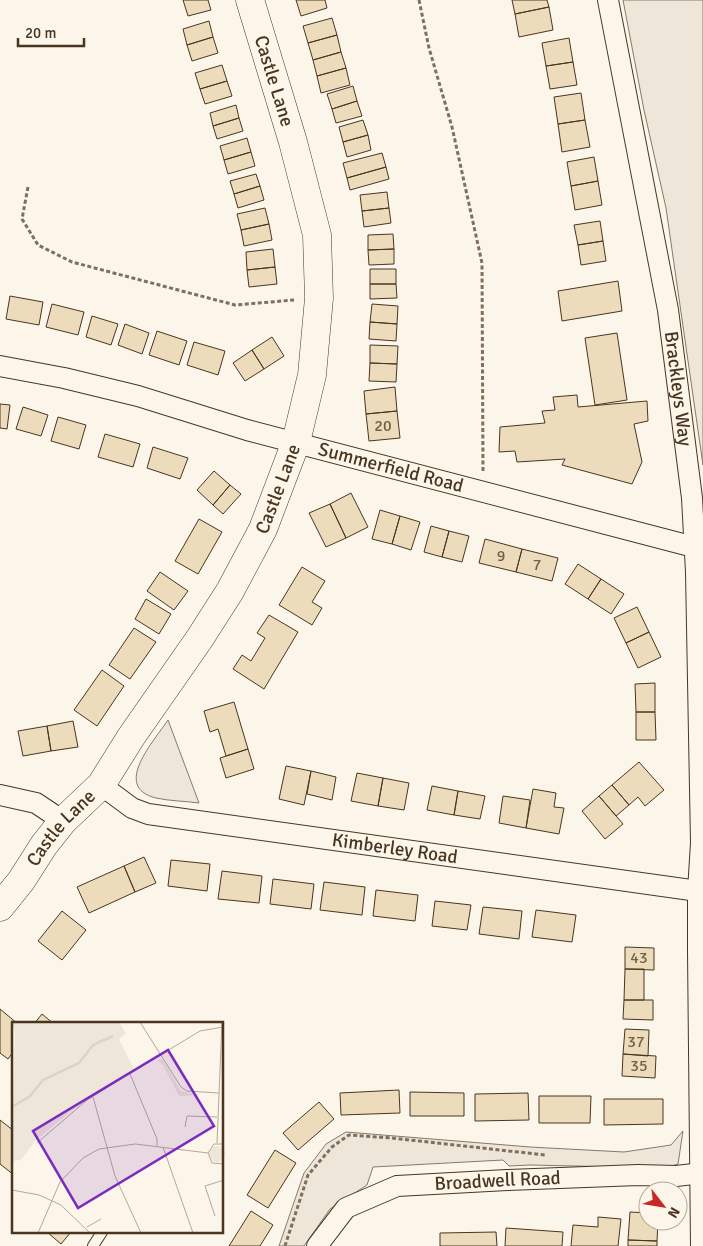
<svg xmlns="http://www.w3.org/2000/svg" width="703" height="1246" viewBox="0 0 703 1246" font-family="Signika,sans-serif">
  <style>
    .green { fill: #ede6d9; stroke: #887966 }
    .building { fill: #ecdcbc; stroke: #4a3520 }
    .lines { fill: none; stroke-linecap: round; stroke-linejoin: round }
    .lane-casing { stroke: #4a3520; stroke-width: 12 }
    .street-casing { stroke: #4a3520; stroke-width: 22 }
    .secondary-casing { stroke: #4a3520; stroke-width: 29 }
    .path { stroke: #7f6f5c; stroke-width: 3; stroke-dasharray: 4 2.5; stroke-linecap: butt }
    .lane { stroke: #fbf6e9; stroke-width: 10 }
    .street { stroke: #fbf6e9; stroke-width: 20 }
    .secondary { stroke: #fbf6e9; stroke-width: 28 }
    .labels { text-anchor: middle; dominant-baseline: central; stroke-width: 4; stroke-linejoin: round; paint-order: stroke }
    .number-label { font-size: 16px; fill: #725f47 }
    .street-label { font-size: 19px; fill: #4a3520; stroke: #fbf6e9 }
    .inset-river { fill: none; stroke: #dcd4c6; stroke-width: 2.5 }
    .inset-road { fill: none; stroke: #b4a999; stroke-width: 1 }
    .view { fill: #7b2cbf; fill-opacity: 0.15; stroke: #7b2cbf; stroke-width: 2.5 }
    .inset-edge { fill: none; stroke: #4a3520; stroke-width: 2.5 }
  </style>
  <rect width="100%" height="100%" fill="#fbf6e9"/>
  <path class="green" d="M623 0H703V465L666 208 644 110Z
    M168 720 199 803C185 801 169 801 156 798 111 787 155 740 168 720Z
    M683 1131 678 1164 666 1168 530 1165 509 1166 503 1160 373 1167 367 1185 330 1209 304 1246H279L304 1173 326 1144 346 1132 530 1147 624 1152 671 1145Z"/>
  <path class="building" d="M183 0H208L211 10 188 16Z
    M296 0H325L327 8 301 16Z
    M512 0H547L549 7 515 14Z
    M549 7 553 30 519 37 515 14Z
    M332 18 337 35 308 43 303 26Z
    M209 21 213 37 187 45 183 29Z
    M337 35 341 52 313 60 308 43Z
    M213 37 218 53 192 61 187 45Z
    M569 38 573 62 546 66 542 43Z
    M341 52 346 68 317 76 313 60Z
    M573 62 577 85 550 89 546 66Z
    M222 65 227 81 200 89 195 73Z
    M346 68 350 85 321 93 317 76Z
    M227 81 232 96 205 104 200 89Z
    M353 86 357 101 332 109 327 94Z
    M581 93 585 120 558 124 554 97Z
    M357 101 362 116 336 123 332 109Z
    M236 105 239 118 213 126 210 113Z
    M239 118 243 131 217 139 213 126Z
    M363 120 368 135 343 142 339 127Z
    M585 120 590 147 562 152 558 124Z
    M368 135 371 150 347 157 343 142Z
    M247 138 251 152 224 160 220 146Z
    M251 152 255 166 228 174 224 160Z
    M382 153 386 167 347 178 343 163Z
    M594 157 598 181 571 186 567 162Z
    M386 167 389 179 350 190 347 178Z
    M256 174 260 186 234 194 230 181Z
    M598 181 602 205 575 210 571 186Z
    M260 186 264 200 238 208 234 194Z
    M387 192 389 208 362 211 360 195Z
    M265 208 269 224 241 230 237 214Z
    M389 208 391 223 364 227 362 211Z
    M600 221 603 241 578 245 574 225Z
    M269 224 272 240 244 246 241 230Z
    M393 234 394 249 368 250V235Z
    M603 241 606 261 581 265 578 245Z
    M273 249 275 267 247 270 246 252Z
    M394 249V264L369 265 368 250Z
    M275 267 277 284 249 287 247 270Z
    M370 269H396V284H370Z
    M618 281 622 311 562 321 558 291Z
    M370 284H396L397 298 370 299Z
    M10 296 43 302 39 325 6 319Z
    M52 304 84 312 78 335 46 327Z
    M372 304 398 306 397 324 370 322Z
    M92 316 118 324 111 345 86 337Z
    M370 322 397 324 396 341 369 339Z
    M125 324 149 333 142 354 118 345Z
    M157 331 187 341 179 365 149 355Z
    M617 333 627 400 595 405 585 338Z
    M272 337 284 356 264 369 252 350Z
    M194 342 225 351 218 375 187 365Z
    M370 345 398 346 397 364 370 363Z
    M252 350 264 369 245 381 233 363Z
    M370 363 397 364 396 382 369 381Z
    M395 387 397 411 366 414 364 391Z
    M577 395 578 407 647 401 648 421 634 424 642 462 632 484 562 465 565 459 517 462 515 451 499 452 500 427 545 423 542 411 555 410 553 397Z
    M0 404 10 405 7 429 0 428Z
    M23 407 48 415 41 436 16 429Z
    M397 411 400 438 369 441 366 414Z
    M58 417 86 425 79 449 51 441Z
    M105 434 140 444 133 467 98 457Z
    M153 447 188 458 180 479 147 468Z
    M214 471 230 485 213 505 197 490Z
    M230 485 241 494 223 514 213 505Z
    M351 493 368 527 346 538 330 504Z
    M330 504 346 538 326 547 309 513Z
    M380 510 400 516 392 544 372 539Z
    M400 516 420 522 411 550 392 544Z
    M199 519 222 532 198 574 175 561Z
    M431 526 449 531 442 557 424 552Z
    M449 531 469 536 462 562 442 557Z
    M485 539 522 549 516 572 479 563Z
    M522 549 558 558 552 581 516 572Z
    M578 564 601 579 588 599 565 584Z
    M302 567 325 581 312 602 322 608 312 625 279 605Z
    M160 572 188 591 174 610 147 591Z
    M601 579 624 594 611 614 588 599Z
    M146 599 171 614 159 634 135 619Z
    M637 607 649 632 626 643 614 618Z
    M269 615 298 632 264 689 233 669 242 655 251 661 265 638 257 633Z
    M134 628 156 642 130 679 109 665Z
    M649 632 661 657 638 668 626 643Z
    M102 670 124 686 97 726 74 710Z
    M655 683V712H636L635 684Z
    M234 702 248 749 226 756 218 729 210 732 204 711Z
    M636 712H655L656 740H636Z
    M73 721 78 747 51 751 47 726Z
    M47 726 51 751 23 756 18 731Z
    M248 749 254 769 226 778 220 758Z
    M639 762 664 790 645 806 638 797 629 805 612 785Z
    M286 766 311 771 304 805 279 799Z
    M311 771 336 777 332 800 307 794Z
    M357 773 383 778 378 806 351 801Z
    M383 778 409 783 404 810 378 806Z
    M612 785 629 805 616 816 599 796Z
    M432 786 458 791 454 815 427 810Z
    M533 789 556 793 554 807 564 808 559 834 526 828Z
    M458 791 485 796 480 819 454 815Z
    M503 796 530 800 526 828 499 823Z
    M599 796 623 824 605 839 582 811Z
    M144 857 156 883 135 892 124 866Z
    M171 860 210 864 207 891 168 886Z
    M124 866 135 892 89 913 77 887Z
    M222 871 262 876 259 903 218 899Z
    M273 879 314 884 311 909 270 904Z
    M324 882 365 887 362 915 320 910Z
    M376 890 418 895 415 921 373 916Z
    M435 901 471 905 467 930 432 926Z
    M483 907 522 911 519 939 479 934Z
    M536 910 576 915 572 942 532 937Z
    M62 911 86 930 62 960 38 941Z
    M625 947 654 948V970L625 969Z
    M625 969H644V1000H624Z
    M624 1000H653V1020L623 1019Z
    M0 1009 18 1024H14V1051L8 1059 0 1053Z
    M42 1014 54 1024H34Z
    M625 1029 649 1030 648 1056 623 1054Z
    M623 1054 656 1056 655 1078 622 1076Z
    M399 1090 400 1113 341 1115 340 1093Z
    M410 1092 464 1093V1116H410Z
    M528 1093 529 1120 475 1121V1094Z
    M539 1096H591L590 1123H539Z
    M604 1099H663V1124L604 1125Z
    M319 1102 334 1119 298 1150 283 1133Z
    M0 1120 14 1131V1175L0 1164Z
    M275 1150 296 1163 268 1208 247 1195Z
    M251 1211 273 1225 260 1246H229Z
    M630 1212 648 1213V1221H658L657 1241 628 1240Z
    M598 1217 621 1219 618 1246H571L573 1225 598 1227Z
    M506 1228 563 1232 562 1246H505Z
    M47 1232H71L61 1244Z
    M496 1232 497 1246H440V1233Z
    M628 1240 657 1241V1246H628Z"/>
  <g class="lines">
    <g class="lane-casing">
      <path id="lane" d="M93 1246 102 1232"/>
    </g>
    <g class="street-casing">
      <g id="street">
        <path id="s1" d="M608 0 668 310 692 498 696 572 701 843 698 891V951L701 1246"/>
        <path id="s2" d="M0 366 64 378 138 396 247 430 694 547"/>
        <path id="s3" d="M101 785 132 808 148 814 698 891"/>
        <path d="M0 795 36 803 63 821"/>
        <path id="s4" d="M317 1246 346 1208 397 1186 507 1180 638 1175 676 1176 703 1173"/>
      </g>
    </g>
    <g class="secondary-casing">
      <g id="secondary">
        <path id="s5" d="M0 907 21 881 44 845 63 821 101 785 131 737 200 638 230 591 263 529 296 442 312 375 319 298 317 235 293 142 250 0"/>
      </g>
    </g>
    <path class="path" d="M419 0 429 48 452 127 482 263 483 472
      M28 187 22 219 38 245 72 262 235 305 294 300
      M285 1246 308 1175 332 1147 349 1135 392 1138 545 1155"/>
    <use href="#lane" class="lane"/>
    <use href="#street" class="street"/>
    <use href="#secondary" class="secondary"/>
  </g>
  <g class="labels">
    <g class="number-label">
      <text x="383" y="426">20</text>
      <text x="501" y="556">9</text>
      <text x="537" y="565">7</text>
      <text x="639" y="958">43</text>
      <text x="636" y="1042">37</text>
      <text x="639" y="1066">35</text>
    </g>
    <g class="street-label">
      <text transform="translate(274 81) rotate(73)">Castle Lane</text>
      <text stroke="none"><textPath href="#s1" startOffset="395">Brackleys Way</textPath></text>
      <text stroke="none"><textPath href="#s2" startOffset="404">Summerfield Road</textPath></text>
      <text stroke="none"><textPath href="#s5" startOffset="505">Castle Lane</textPath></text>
      <text stroke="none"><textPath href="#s5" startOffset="100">Castle Lane</textPath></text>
      <text stroke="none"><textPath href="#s3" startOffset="305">Kimberley Road</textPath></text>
      <text stroke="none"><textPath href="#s4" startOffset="204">Broadwell Road</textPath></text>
    </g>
  </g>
  <g transform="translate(12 1022)">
    <rect width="211" height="211" fill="#fbf6e9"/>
    <path d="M0 0H107L114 12 107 17 122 47 76 75 23 119 9 138 0 139 3 11ZM150 37 169 69 189 73 167 74 151 43 145 38ZM197 132a8 8 0 1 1 16 0a8 8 0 1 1-16 0Z" fill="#ede6d9"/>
    <path class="inset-river" d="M0 85 18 74 31 58 67 41 81 23 101 14"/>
    <path class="inset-road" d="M128 0 169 65 175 69 207 71M118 52 145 117V124M81 75 103 154 129 211M173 105 175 94 205 95M25 121 75 78 112 55 188 9 211 5M205 121 210 0M212 122H202L196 131 200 141 212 142M151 125 181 211M0 168 27 173 49 183 78 211M203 194 193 164 212 158M75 205 89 197M26 211 48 160 71 136 87 127 123 122 196 131"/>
    <path class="view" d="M156 28 202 104 66 186 21 109Z"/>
    <rect width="211" height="211" class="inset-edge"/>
  </g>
  <g transform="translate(663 1206) rotate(121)"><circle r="24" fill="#fbf6e9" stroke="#b4a999"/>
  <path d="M0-4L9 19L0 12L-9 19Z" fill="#c62828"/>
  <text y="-8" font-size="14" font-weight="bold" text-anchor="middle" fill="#4a3520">N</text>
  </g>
  <path d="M18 38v8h66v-8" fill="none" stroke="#4a3520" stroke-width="2.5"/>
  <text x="25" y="38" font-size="15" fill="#4a3520" stroke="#fbf6e9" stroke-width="4" paint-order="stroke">20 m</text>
</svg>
